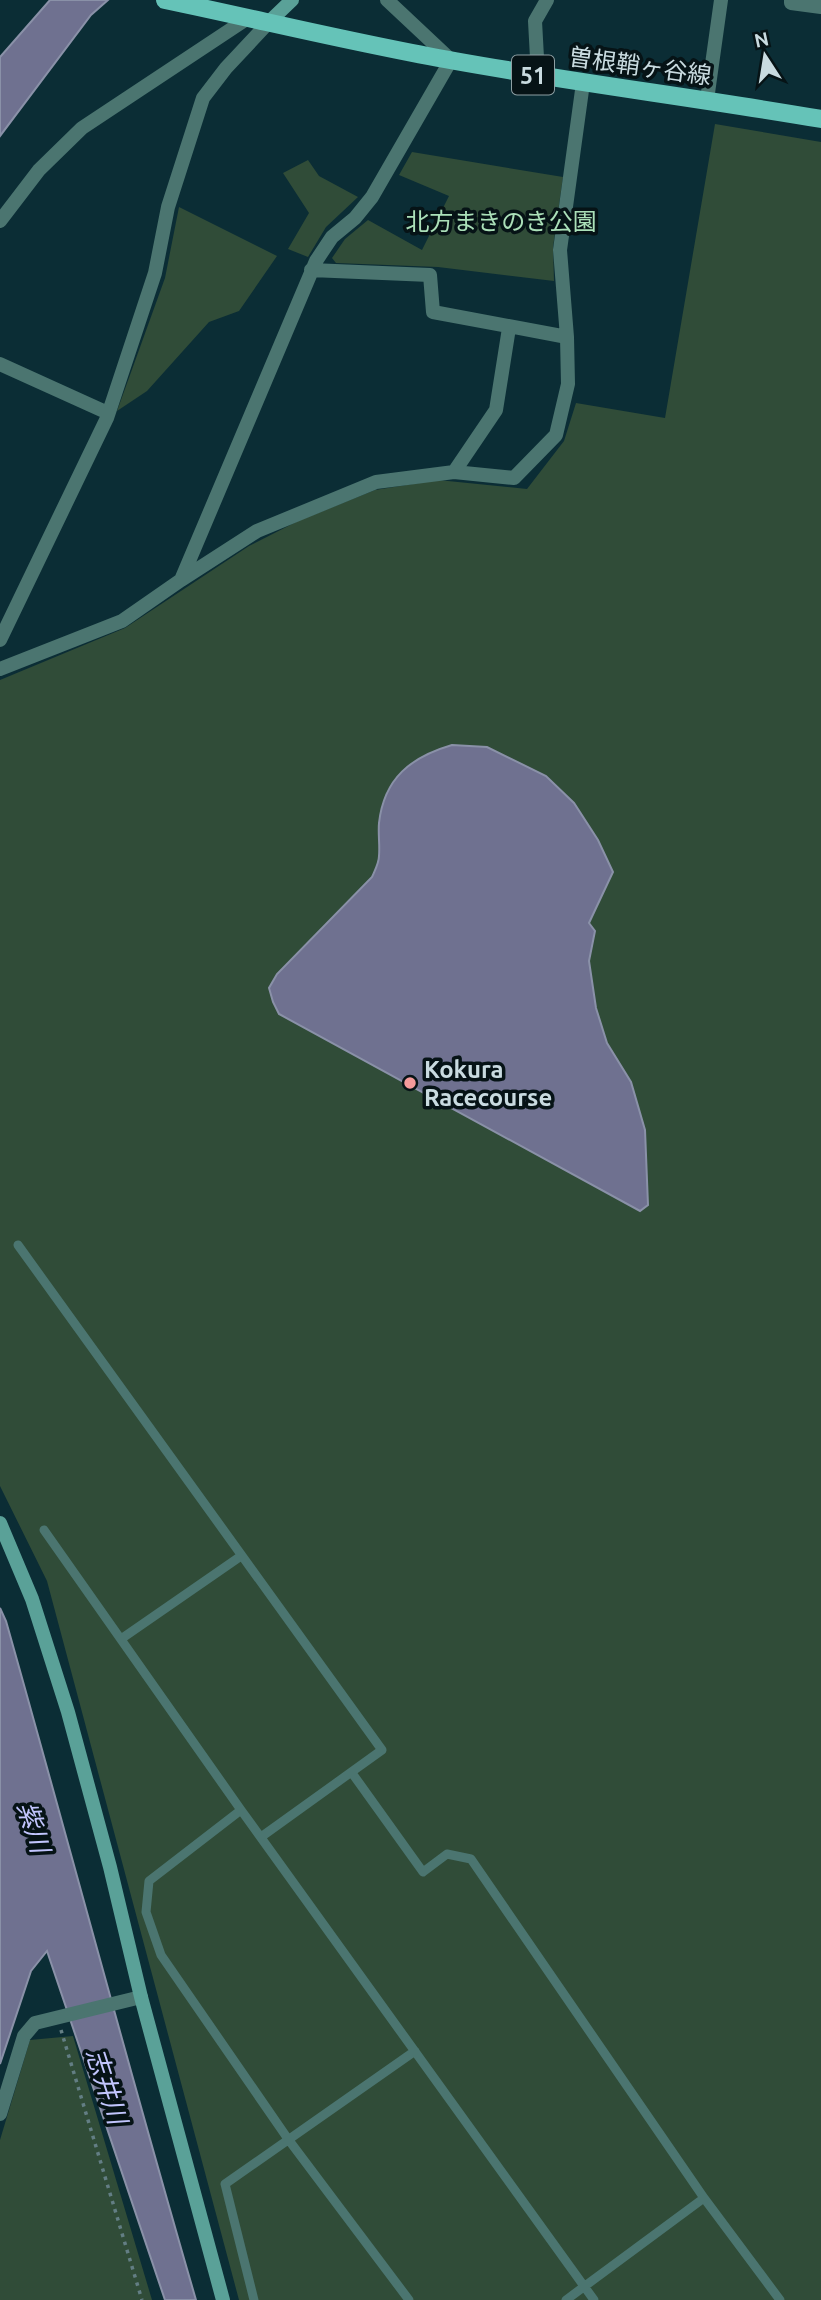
<svg xmlns="http://www.w3.org/2000/svg" width="821" height="2300" viewBox="0 0 821 2300" font-family="Ubuntu,'Noto Sans JP',sans-serif">
  <style>
    .green { fill: #304c38 }
    .water { fill: #6f7190; stroke: #8a91a8; stroke-width: 2 }
    .lines { fill: none; stroke-linecap: round; stroke-linejoin: round }
    .path { stroke: #637e84; stroke-width: 3.5; stroke-dasharray: 3.5 5; stroke-linecap: butt }
    .lane { stroke: #4b7570; stroke-width: 9 }
    .street { stroke: #4b7570; stroke-width: 14 }
    .secondary { stroke: #5aa198; stroke-width: 14 }
    .primary { stroke: #65c3b8; stroke-width: 18 }
    .poi-dot { fill: #f59b9b; stroke: #061316; stroke-width: 2.5 }
    .labels { text-anchor: middle; dominant-baseline: central; stroke-width: 7; stroke-linejoin: round; paint-order: stroke }
    .shield { fill: #061316; stroke: #8e9fa3; stroke-width: 2 }
    .shield-label { font-size: 23px; font-weight: bold; fill: #c9dbe0 }
    .street-label { font-size: 24px; fill: #c9dbe0; stroke: #061316 }
    .park-label { font-size: 24px; fill: #abe0b9; stroke: #061316 }
    .poi-label { font-size: 24px; font-weight: bold; fill: #c9dbe0; stroke: #061316; text-anchor: start }
    .water-label { font-size: 26px; font-style: italic; fill: #c2c5fd; stroke: #061316 }
  </style>
  <rect width="100%" height="100%" fill="#0b2d35"/>
  <path class="green" d="M715 124 821 142V2300H239L47 1581 0 1486V680L125 628 249 546 298 521 375 490 438 480 527 489 564 441 576 403 665 418Z
    M412 152 563 177 553 247 554 281 438 267 336 263 332 258 345 239 368 220 422 250 449 196 399 175Z
    M308 160 319 176 358 197 326 227 308 257 288 249 309 213 283 173Z
    M179 207 277 256 239 311 209 322 147 391 117 411 165 278Z
    M73 2036 152 2300H0V2140L30 2040Z"/>
  <path class="water" d="M50 0H108L91 15 0 136V57Z
    M452 745 487 747 546 776 574 803 598 840 613 872 589 923 595 931 589 961 596 1008 607 1043 631 1082 645 1130 648 1205 640 1211 279 1014 273 1002 269 988 277 974 372 877C375 870 379 863 379 856 380 845 378 834 379 823 384 778 411 757 452 745Z
    M0 1608 6 1621C70 1847 130 2074 196 2300H165L47 1951 31 1971 0 2064Z"/>
  <g class="lines">
    <path class="path" d="M61 2030 142 2300"/>
    <path class="lane" d="M18 1245 382 1750 261 1837
      M44 1530 241 1810 594 2300
      M121 1639 241 1556
      M352 1773 423 1872 447 1854 471 1859 704 2198 780 2300
      M241 1810 149 1881 146 1912 161 1955 288 2139 409 2300
      M254 2300 225 2184 415 2051
      M566 2300 704 2198"/>
    <path class="street" d="M791 0V3L821 7
      M538 76 535 21 547 0
      M707 100 721 0
      M0 221 39 170 82 128 248 18
      M311 270 430 275 433 312 567 337
      M0 364 108 413
      M454 472 496 410 509 328
      M181 580 316 261 332 237 355 218 372 197 451 60 387 0
      M0 640 107 418 155 273 168 207 203 98 226 68 269 22
      M0 669 122 621 181 580 257 531 376 482 454 472 514 478 556 435 568 384 567 337 560 250 583 83
      M0 2114 24 2036 35 2023 141 1997"/>
    <path class="secondary" d="M269 22 292 0
      M0 1523 32 1599 68 1712 110 1867 141 1997 223 2300"/>
    <path class="primary" d="M165 0C261 20 358 44 455 61 577 83 699 98 821 119"/>
  </g>
  <circle class="poi-dot" cx="410" cy="1083" r="7"/>
  <g class="labels">
    <rect class="shield" x="512" y="55.5" width="42" height="39" rx="5"/>
    <g class="shield-label">
      <text x="533" y="75">51</text>
    </g>
    <g class="street-label">
      <text transform="translate(640 66) rotate(8)">曽根鞘ヶ谷線</text>
    </g>
    <g class="park-label">
      <text x="501" y="221">北方まきのき公園</text>
    </g>
    <g class="poi-label">
      <text x="424" y="1069">Kokura<tspan x="424" dy="28">Racecourse</tspan></text>
    </g>
    <g class="water-label">
      <text transform="translate(34 1827) rotate(73)">紫川</text>
      <text transform="translate(107 2086) rotate(72)">志井川</text>
    </g>
  </g>
  <g transform="translate(765 56) rotate(348)" stroke="#061316" stroke-width="5" paint-order="stroke">
  <path d="M0-5L12 26L0 18L-12 26Z" fill="#c9dbe0"/>
  <text y="-10" font-size="19" font-weight="bold" text-anchor="middle" fill="#c9dbe0">N</text>
  </g>
</svg>
